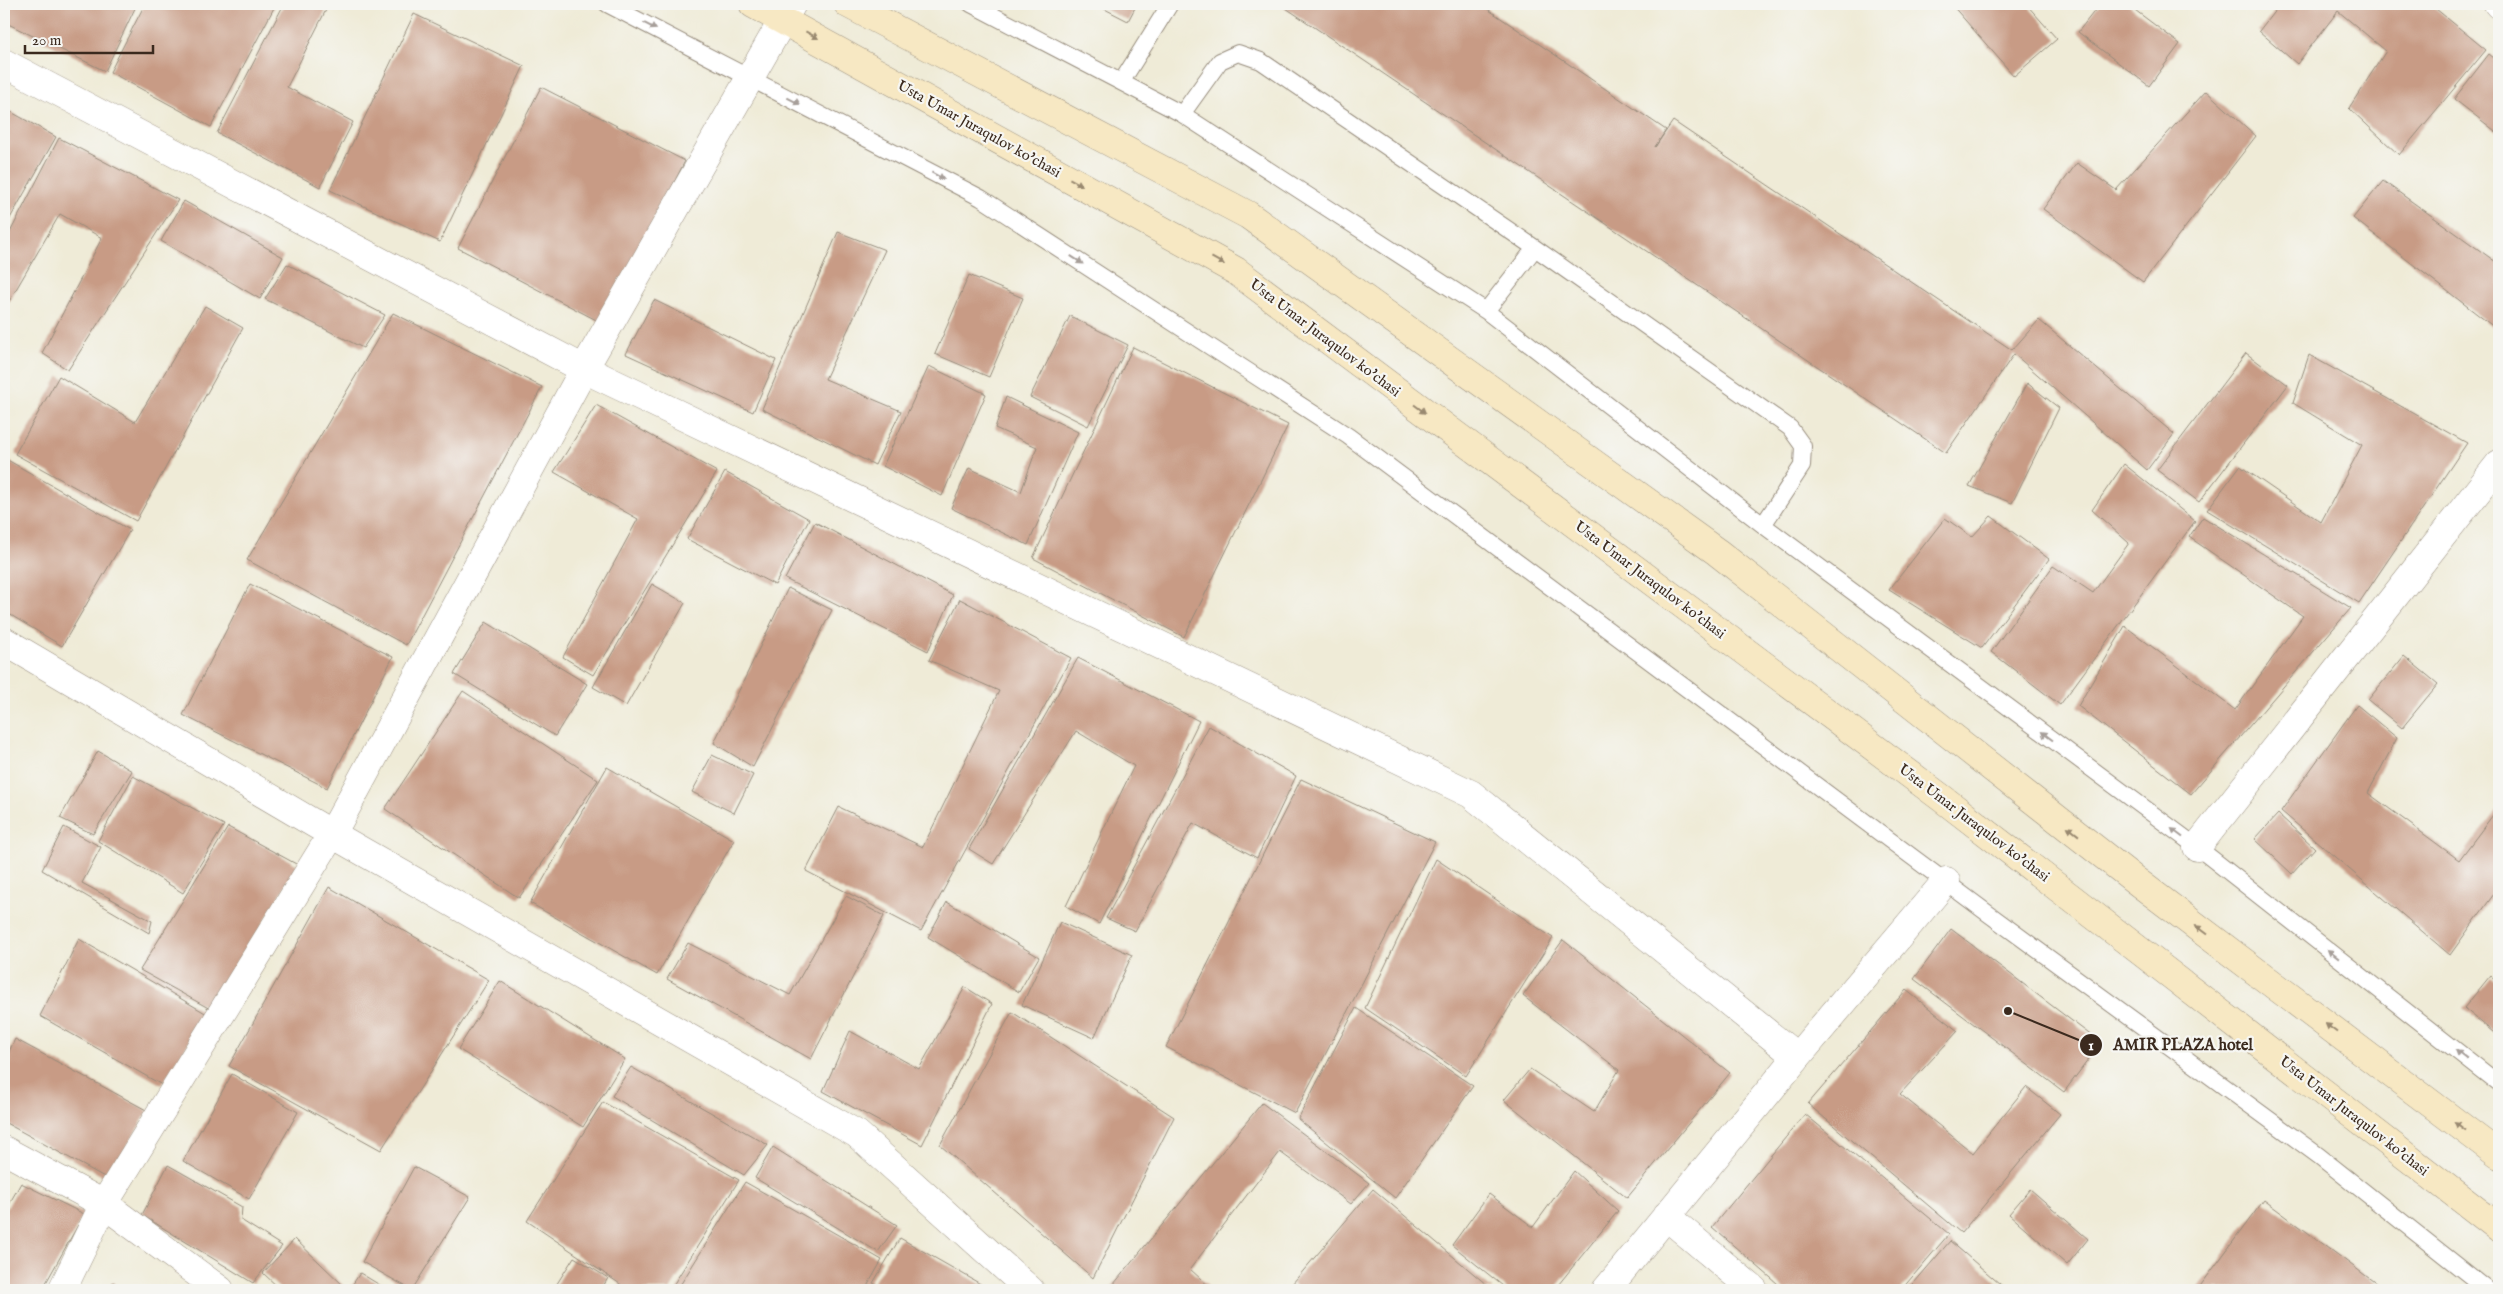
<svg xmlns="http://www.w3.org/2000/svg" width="2503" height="1294" viewBox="0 0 2503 1294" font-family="'IM FELL English',serif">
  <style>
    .building { fill: #c89b85 }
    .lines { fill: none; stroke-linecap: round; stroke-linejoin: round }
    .lane-casing { stroke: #958a7a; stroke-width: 18 }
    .street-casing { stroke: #958a7a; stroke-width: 29 }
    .secondary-casing { stroke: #958a7a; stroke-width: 29 }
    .lane { stroke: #fff; stroke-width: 16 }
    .street { stroke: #fff; stroke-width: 28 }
    .secondary { stroke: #f7e8c3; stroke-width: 28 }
    .oneway { fill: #a79f9a }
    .oneway2 { fill: #998970 }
    .labels { text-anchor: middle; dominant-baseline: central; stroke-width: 4.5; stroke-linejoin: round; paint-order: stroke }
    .street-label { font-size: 15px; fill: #3b2a1e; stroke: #f6f6f2 }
    .leader { fill: none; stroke: #3b2a1e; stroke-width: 2 }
    .callout-dot { fill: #3b2a1e; stroke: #f6f6f2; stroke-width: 2 }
    .mark-label { font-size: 15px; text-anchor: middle; font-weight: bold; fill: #fff }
    .callout-label { font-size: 16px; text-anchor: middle; font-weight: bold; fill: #3b2a1e; stroke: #f6f6f2; stroke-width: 4.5; stroke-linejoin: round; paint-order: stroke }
  </style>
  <rect width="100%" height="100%" fill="#f6f6f2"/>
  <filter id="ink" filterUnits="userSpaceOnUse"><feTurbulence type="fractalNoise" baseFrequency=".02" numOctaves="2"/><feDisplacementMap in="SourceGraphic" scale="10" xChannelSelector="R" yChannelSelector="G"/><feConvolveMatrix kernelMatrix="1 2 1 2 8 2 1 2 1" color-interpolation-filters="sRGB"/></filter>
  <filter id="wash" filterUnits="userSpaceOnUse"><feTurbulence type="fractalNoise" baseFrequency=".0096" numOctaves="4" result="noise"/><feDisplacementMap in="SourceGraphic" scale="20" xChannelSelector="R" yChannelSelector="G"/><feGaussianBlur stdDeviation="1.12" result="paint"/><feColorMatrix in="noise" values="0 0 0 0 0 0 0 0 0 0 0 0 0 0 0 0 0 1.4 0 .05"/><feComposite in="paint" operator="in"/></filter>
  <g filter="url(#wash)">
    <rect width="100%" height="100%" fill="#efebd7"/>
    <g id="blocks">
      <path class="building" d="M4 4H137L105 71 4 22Z
        M145 4H276L211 127 110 72Z
        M284 4H329L287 87 353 122 320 187 217 133Z
        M1095 4H1137L1128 21Z
        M1280 4H1480L1666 130 1655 147 1673 121 2012 350 2039 320 2174 434 2147 470 2014 354 1946 453Z
        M1951 4H2026L2057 39 2014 76Z
        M2100 4H2127L2180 44 2149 86 2078 32Z
        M2280 4H2430L2486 50 2399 155 2349 108 2386 51 2338 11 2297 64 2259 31Z
        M414 14 524 66 440 242 330 190Z
        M2489 54 2499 62V134L2454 99Z
        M541 87 685 161 602 323 458 248Z
        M2206 91 2256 136 2143 282 2043 209 2077 163 2116 190Z
        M4 108 56 137 4 229Z
        M59 138 178 200 68 370 42 353 102 238 60 214 4 310V244Z
        M2383 181 2496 262 2499 257V331L2353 218Z
        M184 201 283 257 260 299 161 241Z
        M838 232 885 250 825 379 901 411 875 465 762 409Z
        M287 264 385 315 363 348 265 299Z
        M969 275 1023 298 989 377 935 354Z
        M654 300 776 360 753 412 626 354Z
        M205 306 243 328 136 521 15 454 59 376 135 422Z
        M393 313 542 387 406 645 247 560Z
        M1070 316 1128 345 1088 426 1030 397Z
        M1133 347 1288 425 1184 637 1033 558Z
        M2246 353 2288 385 2199 502 2157 470Z
        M2309 355 2467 443 2359 603 2207 510 2240 466 2321 522 2362 445 2293 403Z
        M929 366 986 394 942 496 883 466Z
        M2027 383 2059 408 2012 503 1969 486Z
        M1006 397 1078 432 1028 545 951 508 969 468 1021 492 1037 447 995 428Z
        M596 405 717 472 593 675 563 657 638 519 554 472Z
        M4 458 130 530 62 646 4 611Z
        M2124 464 2195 521 2060 705 1991 652 2053 566 2093 593 2129 543 2092 510Z
        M725 472 809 519 775 585 687 539Z
        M1991 516 2049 559 1982 648 1889 590 1945 518 1972 537Z
        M2203 517 2351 608 2191 794 2078 706 2125 626 2235 710 2303 616 2189 537Z
        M815 522 953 595 928 651 785 579Z
        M250 584 393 657 327 788 183 715Z
        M652 584 685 603 626 706 593 687Z
        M788 588 832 610 753 767 714 743Z
        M960 599 1071 658 921 931 806 871 839 807 923 847 999 691 929 660Z
        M486 622 587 684 555 736 454 674Z
        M2404 656 2438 684 2402 728 2368 700Z
        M1078 658 1199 721 1099 924 1066 906 1134 766 1076 731 993 864 969 849Z
        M463 691 598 780 519 898 385 809Z
        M2357 705 2397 738 2368 793 2459 860 2499 807V887L2450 955 2281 811Z
        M1209 726 1296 776 1257 858 1193 823 1135 931 1106 918Z
        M98 751 132 771 93 834 60 818Z
        M712 755 753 775 734 813 692 792Z
        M607 767 734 840 657 975 530 903Z
        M133 776 224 825 183 893 98 841Z
        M1301 779 1435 842 1295 1113 1166 1047Z
        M2278 814 2315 848 2292 874 2255 839Z
        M64 827 101 847 82 883 152 921 149 933 42 870Z
        M228 827 298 865 212 1010 140 970Z
        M1436 859 1553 938 1466 1076 1365 1008Z
        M329 887 489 980 381 1150 229 1066Z
        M846 896 884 916 811 1059 667 979 688 943 790 995Z
        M947 902 1039 957 1019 992 928 937Z
        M1060 922 1132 955 1094 1038 1022 1005Z
        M1951 929 2101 1043 2064 1092 1914 979Z
        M79 939 207 1014 162 1085 40 1016Z
        M1563 940 1730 1073 1627 1198 1504 1100 1530 1069 1594 1112 1619 1070 1523 996Z
        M2490 976 2499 984V1037L2464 1008Z
        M500 981 625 1059 583 1127 458 1049Z
        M965 987 992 1004 922 1145 823 1091 850 1031 919 1069Z
        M1906 990 1958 1031 1900 1094 1973 1153 2026 1087 2060 1114 1961 1233 1808 1104Z
        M1356 1008 1473 1086 1395 1198 1298 1119Z
        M1012 1012 1174 1117 1093 1278 940 1145Z
        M15 1039 148 1111 108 1179 4 1122V1062Z
        M631 1067 768 1145 744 1175 612 1096Z
        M232 1074 298 1112 249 1199 183 1161Z
        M603 1102 739 1180 670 1290H629L527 1221Z
        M1262 1103 1369 1183 1351 1204 1280 1152 1190 1269 1213 1290H1109Z
        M1805 1114 1949 1234 1901 1290H1785L1712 1227Z
        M773 1147 897 1225 878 1252 755 1178Z
        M168 1165 242 1207 241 1220 282 1246 253 1283 142 1215Z
        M414 1167 470 1197 412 1290 362 1262Z
        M1574 1171 1618 1211 1554 1290H1508L1452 1245 1489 1194 1533 1227Z
        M745 1182 882 1260 865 1290H677Z
        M21 1183 84 1214 42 1290H4V1213Z
        M1373 1189 1493 1290H1300L1292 1284Z
        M2030 1189 2088 1239 2067 1265 2009 1214Z
        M2264 1200 2385 1290 2198 1289Z
        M900 1238 991 1290H885L873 1283Z
        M295 1239 345 1287 342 1290H281L263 1273Z
        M1950 1241 2007 1290H1908Z
        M574 1257 608 1278 601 1290H553Z
        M360 1273 388 1290H349Z
        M113 1282 124 1290H108Z"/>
    </g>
  </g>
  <g filter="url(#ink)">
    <use href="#blocks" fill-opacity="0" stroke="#958a7a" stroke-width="1"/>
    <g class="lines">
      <g class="lane-casing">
        <path id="lane" d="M607 4 981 198 1348 436 1986 912 2319 1156 2488 1290
          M971 4 1182 114 1486 311 1763 525 2197 847 2499 1084
          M1122 81 1170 4
          M1182 114 1220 61 1238 53 1261 61 1535 248 1790 428 1803 446 1802 466 1763 525
          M1486 311 1535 248"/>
      </g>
      <g class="street-casing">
        <path id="street" d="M2498 4 2499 5
          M4 63 584 369 1471 794 1797 1057
          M4 641 332 834 857 1134 1030 1290
          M2197 847 2499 464
          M4 1150 104 1204 220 1290
          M1666 1216 1754 1290
          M62 1290 104 1204 332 834 584 369 792 4
          M1606 1290 1797 1057 1946 881"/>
      </g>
      <g class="secondary-casing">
        <path id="secondary" d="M753 4 1236 271 1943 799 2499 1228
          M848 4 1248 215 1717 552 2135 880 2499 1155"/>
      </g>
      <use href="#lane" class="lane"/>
      <use href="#street" class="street"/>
      <use href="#secondary" class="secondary"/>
    </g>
    <defs><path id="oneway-solid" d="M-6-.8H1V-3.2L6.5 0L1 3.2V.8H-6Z" transform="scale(1.25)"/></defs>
    <g class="oneway">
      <use href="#oneway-solid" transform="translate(650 26) rotate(27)"/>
      <use href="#oneway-solid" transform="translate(794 101) rotate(27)"/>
      <use href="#oneway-solid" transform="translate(938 176) rotate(28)"/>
      <use href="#oneway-solid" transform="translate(1077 260) rotate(33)"/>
      <use href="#oneway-solid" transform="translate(2047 736) rotate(-143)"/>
      <use href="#oneway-solid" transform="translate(2177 833) rotate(-143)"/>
      <use href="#oneway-solid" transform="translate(2333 954) rotate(-142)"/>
      <use href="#oneway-solid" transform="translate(2461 1054) rotate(-142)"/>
    </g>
    <g class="oneway2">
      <use href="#oneway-solid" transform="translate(812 35) rotate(29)"/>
      <use href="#oneway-solid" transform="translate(1076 182) rotate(29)"/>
      <use href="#oneway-solid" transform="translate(1218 261) rotate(29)"/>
      <use href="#oneway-solid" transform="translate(1420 409) rotate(37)"/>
      <use href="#oneway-solid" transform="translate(2073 831) rotate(-142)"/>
      <use href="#oneway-solid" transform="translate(2201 930) rotate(-143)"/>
      <use href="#oneway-solid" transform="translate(2331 1028) rotate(-143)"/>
      <use href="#oneway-solid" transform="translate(2460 1126) rotate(-143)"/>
    </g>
  </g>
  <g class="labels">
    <g class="street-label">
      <text transform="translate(979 129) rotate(29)">Usta Umar Juraqulov ko'chasi</text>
      <text transform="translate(1325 338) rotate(37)">Usta Umar Juraqulov ko'chasi</text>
      <text transform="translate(1650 580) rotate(37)">Usta Umar Juraqulov ko'chasi</text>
      <text transform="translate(1974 823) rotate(37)">Usta Umar Juraqulov ko'chasi</text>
      <text transform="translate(2354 1116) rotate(38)">Usta Umar Juraqulov ko'chasi</text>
    </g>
  </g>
  <path class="leader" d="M2008 1011L2091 1045"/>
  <g class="callout-dot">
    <circle cx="2008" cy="1011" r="5"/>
    <circle cx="2091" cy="1045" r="12"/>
  </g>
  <g class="mark-label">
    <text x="2091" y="1050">1</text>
  </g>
  <g class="callout-label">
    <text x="2183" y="1050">AMIR PLAZA hotel</text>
  </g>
  <rect width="2503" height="1294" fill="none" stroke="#f6f6f2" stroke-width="20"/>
  <path d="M25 45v8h128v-8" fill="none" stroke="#3b2a1e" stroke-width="2.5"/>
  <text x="32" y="45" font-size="15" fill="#3b2a1e" stroke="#f6f6f2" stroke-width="4" paint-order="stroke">20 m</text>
</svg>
